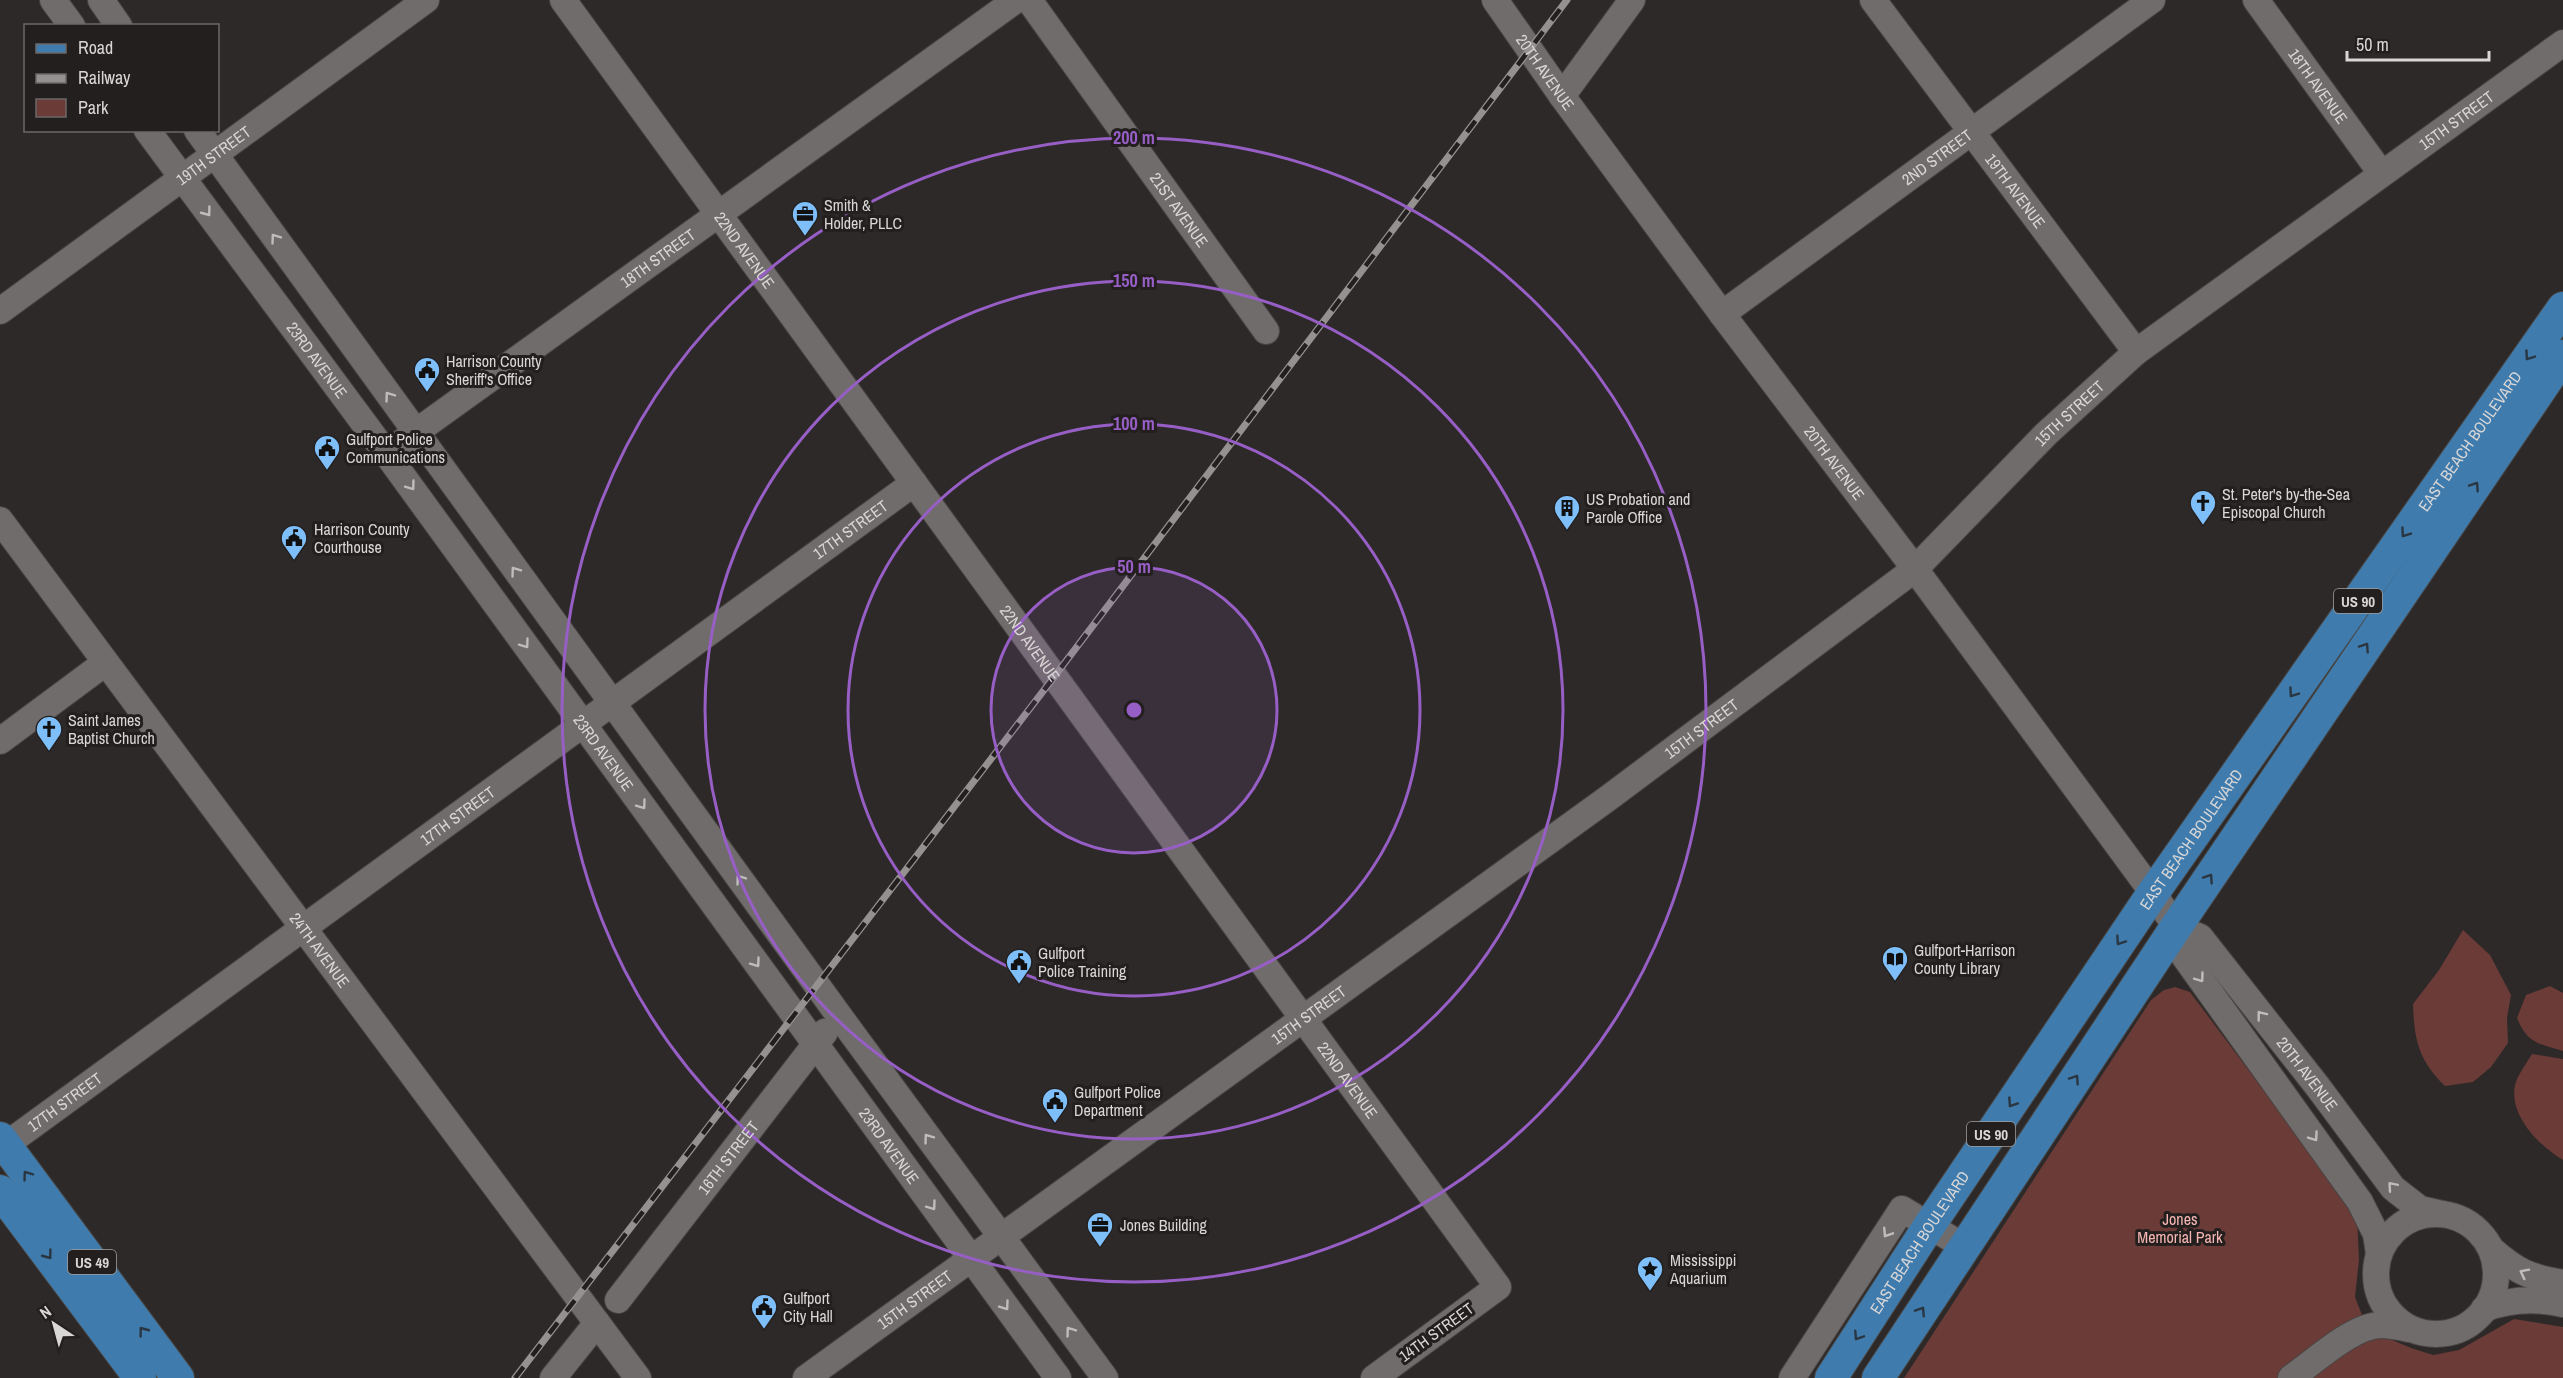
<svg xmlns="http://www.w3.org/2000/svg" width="2563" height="1378" viewBox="0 0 2563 1378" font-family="'Archivo Narrow',sans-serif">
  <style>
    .green { fill: #6a3b37 }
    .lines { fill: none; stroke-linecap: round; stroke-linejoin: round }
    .minor-casing { stroke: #484544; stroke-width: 28 }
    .major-casing { stroke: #484544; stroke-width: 34 }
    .minor { stroke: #716c6c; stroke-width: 26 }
    .major { stroke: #3f7cad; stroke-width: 32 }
    .rail-casing { stroke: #959191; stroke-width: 7 }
    .rail { stroke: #231f1f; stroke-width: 4.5; stroke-dasharray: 14; stroke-linecap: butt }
    .oneway { stroke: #bfbcbc }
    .oneway2 { stroke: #2a3642 }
    .ring { fill: none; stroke: #975fc6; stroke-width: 3 }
    .labels { text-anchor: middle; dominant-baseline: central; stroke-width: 6; stroke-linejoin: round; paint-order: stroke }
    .shield { fill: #231f1f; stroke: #a29f9f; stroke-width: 1.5 }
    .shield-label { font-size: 15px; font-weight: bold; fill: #d9d6d6 }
    .street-label { font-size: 16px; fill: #d9d6d6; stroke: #231f1f }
    .poi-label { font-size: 16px; fill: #d9d6d6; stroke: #231f1f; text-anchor: start }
    .park-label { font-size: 16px; fill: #f6b6b1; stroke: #231f1f }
    .centre { fill: #975fc6; stroke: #231f1f; stroke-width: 3 }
    .ring-label { font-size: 18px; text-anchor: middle; font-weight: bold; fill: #975fc6; stroke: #231f1f; stroke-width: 6; stroke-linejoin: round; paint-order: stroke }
  </style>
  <rect width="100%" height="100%" fill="#2d2928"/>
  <path class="green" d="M2463 930 2490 955 2511 995 2507 1018 2508 1043 2491 1067 2473 1082 2445 1086C2419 1061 2414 1040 2413 1004L2439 970Z
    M2550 986 2563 993V1051C2539 1044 2527 1043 2517 1018L2526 995Z
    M2175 987 2190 992 2357 1215 2359 1260 2355 1297 2364 1320 2390 1339 2411 1348 2433 1355 2459 1350 2514 1319 2563 1327V1378H1904L2151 1000 2164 990Z
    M2532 1054 2563 1059V1160C2539 1146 2504 1111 2517 1079 2521 1071 2527 1062 2532 1054Z"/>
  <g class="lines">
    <g class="minor-casing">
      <g id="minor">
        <path d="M53 0 72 26"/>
        <path d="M101 0 119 26"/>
        <path id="s1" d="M563 0 1498 1287 1374 1378"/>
        <path id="s2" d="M1029 0 1266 331"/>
        <path id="s3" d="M1495 0 1562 96 1722 314 1915 569 2153 893 2176 927 2179 949 2360 1202 2376 1234 2379 1254"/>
        <path id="s4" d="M1873 0 2136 352"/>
        <path id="s5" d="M2256 0 2381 173"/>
        <path d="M1562 96 1632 0"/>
        <path id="s6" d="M147 130 386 453 1058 1378"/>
        <path d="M197 130 840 1017 1105 1378"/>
        <path id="s7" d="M0 311 426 0"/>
        <path id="s8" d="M1722 314 2152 0"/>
        <path id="s9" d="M402 442 1016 0"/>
        <path id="s10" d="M0 520 638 1378"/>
        <path d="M0 741 105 663"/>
        <path id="s11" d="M2176 927 2200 937 2318 1087 2393 1188 2420 1209 2442 1214"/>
        <path id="s12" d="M0 1149 914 483"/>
        <circle cx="2436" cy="1274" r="60"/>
        <path d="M2491 1249C2517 1272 2529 1277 2563 1283"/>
        <path id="s13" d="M618 1300 825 1032"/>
        <path d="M2484 1309C2510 1299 2536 1298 2563 1304"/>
        <path d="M553 1378 597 1323"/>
        <path id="s14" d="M806 1378 1607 799 1915 569 2046 434 2136 352 2563 43"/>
        <path d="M1792 1378 1902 1209 1963 1246"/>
        <path d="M2291 1378C2314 1362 2353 1325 2381 1325 2390 1325 2400 1327 2409 1329"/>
      </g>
    </g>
    <g class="major-casing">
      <g id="major">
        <path d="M0 1138 178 1378"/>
        <path d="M0 1191 140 1378"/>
        <path id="s15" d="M1831 1378 1929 1226 2153 893 2563 308"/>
        <path d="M1878 1378 2176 927 2563 356"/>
      </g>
    </g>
    <use href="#minor" class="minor"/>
    <use href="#major" class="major"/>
    <g class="rail-casing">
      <path id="rail" d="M515 1378 1054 677 1567 0"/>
    </g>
    <use href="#rail" class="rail"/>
  </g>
  <defs><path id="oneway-chevron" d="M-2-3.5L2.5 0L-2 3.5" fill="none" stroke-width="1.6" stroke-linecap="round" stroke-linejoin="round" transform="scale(1.5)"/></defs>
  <g class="oneway">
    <use href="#oneway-chevron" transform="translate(207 212) rotate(53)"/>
    <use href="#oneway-chevron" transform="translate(275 238) rotate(-126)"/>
    <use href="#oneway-chevron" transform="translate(389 396) rotate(-126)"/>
    <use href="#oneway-chevron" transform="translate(411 486) rotate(54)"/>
    <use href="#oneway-chevron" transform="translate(515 571) rotate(-126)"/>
    <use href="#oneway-chevron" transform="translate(525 644) rotate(54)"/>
    <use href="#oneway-chevron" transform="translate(642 805) rotate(54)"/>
    <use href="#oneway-chevron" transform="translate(740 879) rotate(-126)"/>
    <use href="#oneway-chevron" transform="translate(756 963) rotate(54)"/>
    <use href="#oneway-chevron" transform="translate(2200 978) rotate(54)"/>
    <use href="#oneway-chevron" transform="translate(2261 1015) rotate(-128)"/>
    <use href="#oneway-chevron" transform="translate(2314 1137) rotate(55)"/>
    <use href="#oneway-chevron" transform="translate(928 1138) rotate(-126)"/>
    <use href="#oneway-chevron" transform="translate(2392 1186) rotate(-131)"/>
    <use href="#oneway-chevron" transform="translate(932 1206) rotate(54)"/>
    <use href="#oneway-chevron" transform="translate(1887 1233) rotate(123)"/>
    <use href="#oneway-chevron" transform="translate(2524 1273) rotate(-153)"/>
    <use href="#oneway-chevron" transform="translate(1005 1306) rotate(54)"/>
    <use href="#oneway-chevron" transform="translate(1070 1331) rotate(-126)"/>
  </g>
  <g class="oneway2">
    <use href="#oneway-chevron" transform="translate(2529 356) rotate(125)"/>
    <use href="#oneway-chevron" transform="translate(2475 486) rotate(-56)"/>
    <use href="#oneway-chevron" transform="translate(2405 533) rotate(125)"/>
    <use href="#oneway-chevron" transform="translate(2365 647) rotate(-56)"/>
    <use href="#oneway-chevron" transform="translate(2293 693) rotate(125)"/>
    <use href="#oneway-chevron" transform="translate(2209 878) rotate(-56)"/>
    <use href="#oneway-chevron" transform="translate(2120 941) rotate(124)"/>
    <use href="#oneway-chevron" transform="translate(2075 1079) rotate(-56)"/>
    <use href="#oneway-chevron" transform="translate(2012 1103) rotate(124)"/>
    <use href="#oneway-chevron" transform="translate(27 1175) rotate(-126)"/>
    <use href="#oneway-chevron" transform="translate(48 1255) rotate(53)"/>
    <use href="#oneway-chevron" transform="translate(1921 1311) rotate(-57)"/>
    <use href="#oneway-chevron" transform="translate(143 1331) rotate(-127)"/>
    <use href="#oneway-chevron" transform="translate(1858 1336) rotate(123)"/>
  </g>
  <circle cx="1134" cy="710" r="143" fill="#975fc6" fill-opacity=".12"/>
  <g class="ring">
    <circle cx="1134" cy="710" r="143"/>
    <circle cx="1134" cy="710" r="286"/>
    <circle cx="1134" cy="710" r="429"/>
    <circle cx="1134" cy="710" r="572"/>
  </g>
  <defs>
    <g id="office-pin" transform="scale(1.35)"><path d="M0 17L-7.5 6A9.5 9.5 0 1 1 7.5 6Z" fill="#7ebef9" stroke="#231f1f"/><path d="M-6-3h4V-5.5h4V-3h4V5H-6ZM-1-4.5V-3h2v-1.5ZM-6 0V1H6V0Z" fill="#111"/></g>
    <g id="civic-pin" transform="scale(1.35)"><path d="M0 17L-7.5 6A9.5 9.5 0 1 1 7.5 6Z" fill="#7ebef9" stroke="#231f1f"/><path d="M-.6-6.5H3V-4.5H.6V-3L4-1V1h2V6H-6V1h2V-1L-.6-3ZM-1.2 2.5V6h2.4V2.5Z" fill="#111"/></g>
    <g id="church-pin" transform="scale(1.35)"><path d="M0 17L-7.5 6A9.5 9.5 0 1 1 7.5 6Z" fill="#7ebef9" stroke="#231f1f"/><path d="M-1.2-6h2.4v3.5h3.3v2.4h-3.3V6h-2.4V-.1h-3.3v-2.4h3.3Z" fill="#111"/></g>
    <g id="building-pin" transform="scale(1.35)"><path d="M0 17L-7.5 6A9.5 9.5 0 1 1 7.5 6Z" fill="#7ebef9" stroke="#231f1f"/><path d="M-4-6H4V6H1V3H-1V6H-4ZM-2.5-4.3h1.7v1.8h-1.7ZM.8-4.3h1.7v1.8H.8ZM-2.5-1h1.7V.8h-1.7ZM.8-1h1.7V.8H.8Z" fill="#111"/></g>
    <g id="library-pin" transform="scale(1.35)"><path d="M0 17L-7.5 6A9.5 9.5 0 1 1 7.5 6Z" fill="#7ebef9" stroke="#231f1f"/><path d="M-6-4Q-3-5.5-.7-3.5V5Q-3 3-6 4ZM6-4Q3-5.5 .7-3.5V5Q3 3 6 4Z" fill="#111"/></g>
    <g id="sight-pin" transform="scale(1.35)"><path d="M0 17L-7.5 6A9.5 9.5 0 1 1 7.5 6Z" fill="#7ebef9" stroke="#231f1f"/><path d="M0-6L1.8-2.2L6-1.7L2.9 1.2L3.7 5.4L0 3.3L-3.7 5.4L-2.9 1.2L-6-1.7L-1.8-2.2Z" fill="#111"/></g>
  </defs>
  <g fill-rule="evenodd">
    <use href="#office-pin" x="805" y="214"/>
    <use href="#civic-pin" x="427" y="370"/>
    <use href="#civic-pin" x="327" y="448"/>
    <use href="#church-pin" x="2203" y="503"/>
    <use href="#building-pin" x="1567" y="508"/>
    <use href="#civic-pin" x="294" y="538"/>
    <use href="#church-pin" x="49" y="729"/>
    <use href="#library-pin" x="1895" y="959"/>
    <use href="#civic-pin" x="1019" y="962"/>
    <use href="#civic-pin" x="1055" y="1101"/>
    <use href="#office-pin" x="1100" y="1225"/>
    <use href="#sight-pin" x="1650" y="1269"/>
    <use href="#civic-pin" x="764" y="1307"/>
  </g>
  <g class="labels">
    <g class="shield">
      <rect x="2334" y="589" width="48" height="24" rx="4.5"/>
      <rect x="1967" y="1122" width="48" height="24" rx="4.5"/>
      <rect x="68" y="1250" width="48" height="24" rx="4.5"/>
    </g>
    <g class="shield-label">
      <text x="2358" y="601">US 90</text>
      <text x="1991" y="1134">US 90</text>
      <text x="92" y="1262">US 49</text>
    </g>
    <g class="street-label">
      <text stroke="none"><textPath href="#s3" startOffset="88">20TH AVENUE</textPath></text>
      <text stroke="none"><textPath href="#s5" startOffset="106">18TH AVENUE</textPath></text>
      <text stroke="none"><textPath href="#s14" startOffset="2078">15TH STREET</textPath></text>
      <text stroke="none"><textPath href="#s7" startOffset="264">19TH STREET</textPath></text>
      <text stroke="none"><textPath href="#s8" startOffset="266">2ND STREET</textPath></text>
      <text stroke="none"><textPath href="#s4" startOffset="238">19TH AVENUE</textPath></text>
      <text stroke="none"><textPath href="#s2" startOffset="258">21ST AVENUE</textPath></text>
      <text stroke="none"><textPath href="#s1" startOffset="309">22ND AVENUE</textPath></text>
      <text stroke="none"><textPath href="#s9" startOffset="315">18TH STREET</textPath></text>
      <text stroke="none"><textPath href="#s6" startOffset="286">23RD AVENUE</textPath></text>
      <text stroke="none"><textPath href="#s14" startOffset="1592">15TH STREET</textPath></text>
      <text stroke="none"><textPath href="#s15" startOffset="1134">EAST BEACH BOULEVARD</textPath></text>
      <text stroke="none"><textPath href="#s3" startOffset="574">20TH AVENUE</textPath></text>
      <text stroke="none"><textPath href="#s12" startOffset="1052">17TH STREET</textPath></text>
      <text stroke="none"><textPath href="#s1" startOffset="795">22ND AVENUE</textPath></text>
      <text stroke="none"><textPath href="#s14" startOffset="1106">15TH STREET</textPath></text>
      <text stroke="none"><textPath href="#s6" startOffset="772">23RD AVENUE</textPath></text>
      <text stroke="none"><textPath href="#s12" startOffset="566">17TH STREET</textPath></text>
      <text stroke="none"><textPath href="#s15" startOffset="648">EAST BEACH BOULEVARD</textPath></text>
      <text stroke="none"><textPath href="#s10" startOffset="536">24TH AVENUE</textPath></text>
      <text stroke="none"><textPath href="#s14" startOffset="620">15TH STREET</textPath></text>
      <text stroke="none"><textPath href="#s11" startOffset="200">20TH AVENUE</textPath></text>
      <text stroke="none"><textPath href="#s1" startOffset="1335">22ND AVENUE</textPath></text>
      <text stroke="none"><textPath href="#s12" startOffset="80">17TH STREET</textPath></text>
      <text stroke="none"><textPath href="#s6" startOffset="1258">23RD AVENUE</textPath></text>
      <text stroke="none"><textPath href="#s13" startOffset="180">16TH STREET</textPath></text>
      <text stroke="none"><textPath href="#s15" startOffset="162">EAST BEACH BOULEVARD</textPath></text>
      <text stroke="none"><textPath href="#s14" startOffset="134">15TH STREET</textPath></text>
      <text transform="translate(1436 1332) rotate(-36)">14TH STREET</text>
    </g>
    <g class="poi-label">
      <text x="824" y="205">Smith &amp;<tspan x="824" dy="18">Holder, PLLC</tspan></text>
      <text x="446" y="361">Harrison County<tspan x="446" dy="18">Sheriff's Office</tspan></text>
      <text x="346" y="439">Gulfport Police<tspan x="346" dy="18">Communications</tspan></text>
      <text x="2222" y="494">St. Peter's by-the-Sea<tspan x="2222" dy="18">Episcopal Church</tspan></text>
      <text x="1586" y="499">US Probation and<tspan x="1586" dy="18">Parole Office</tspan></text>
      <text x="314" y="529">Harrison County<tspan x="314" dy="18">Courthouse</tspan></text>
      <text x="68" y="720">Saint James<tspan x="68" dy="18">Baptist Church</tspan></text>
      <text x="1914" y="950">Gulfport-Harrison<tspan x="1914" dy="18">County Library</tspan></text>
      <text x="1038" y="953">Gulfport<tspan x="1038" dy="18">Police Training</tspan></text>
      <text x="1074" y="1092">Gulfport Police<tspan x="1074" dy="18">Department</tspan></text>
      <text x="1120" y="1225">Jones Building</text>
      <text x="1670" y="1260">Mississippi<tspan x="1670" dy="18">Aquarium</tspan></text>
      <text x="783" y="1298">Gulfport<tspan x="783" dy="18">City Hall</tspan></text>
    </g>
    <g class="park-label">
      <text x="2180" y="1219">Jones<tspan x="2180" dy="18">Memorial Park</tspan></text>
    </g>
  </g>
  <circle cx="1134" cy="710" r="9" class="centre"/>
  <g class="ring-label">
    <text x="1134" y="144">200 m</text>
    <text x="1134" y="287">150 m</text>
    <text x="1134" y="430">100 m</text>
    <text x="1134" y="573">50 m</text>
  </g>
  <rect x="24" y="24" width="195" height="108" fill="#231f1f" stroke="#6c6868" stroke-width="1.5"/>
  <rect x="36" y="44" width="30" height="9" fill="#3f7cad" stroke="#6c6868" stroke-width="1.5"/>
  <text x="78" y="54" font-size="18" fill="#d9d6d6">Road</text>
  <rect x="36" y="74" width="30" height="9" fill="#959191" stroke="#6c6868" stroke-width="1.5"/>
  <text x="78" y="84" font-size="18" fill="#d9d6d6">Railway</text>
  <rect x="36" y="99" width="30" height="18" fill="#6a3b37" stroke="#6c6868" stroke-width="1.5"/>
  <text x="78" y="114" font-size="18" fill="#d9d6d6">Park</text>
  <g transform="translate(54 1324) rotate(324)" stroke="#231f1f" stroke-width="4.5" paint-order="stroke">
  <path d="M0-4.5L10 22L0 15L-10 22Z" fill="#d9d6d6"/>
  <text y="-9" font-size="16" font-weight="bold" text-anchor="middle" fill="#d9d6d6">N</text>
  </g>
  <path d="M2347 51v9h142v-9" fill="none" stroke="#d9d6d6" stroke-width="3"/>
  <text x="2356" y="51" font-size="18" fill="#d9d6d6" stroke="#231f1f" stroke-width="4.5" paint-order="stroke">50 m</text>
</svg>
